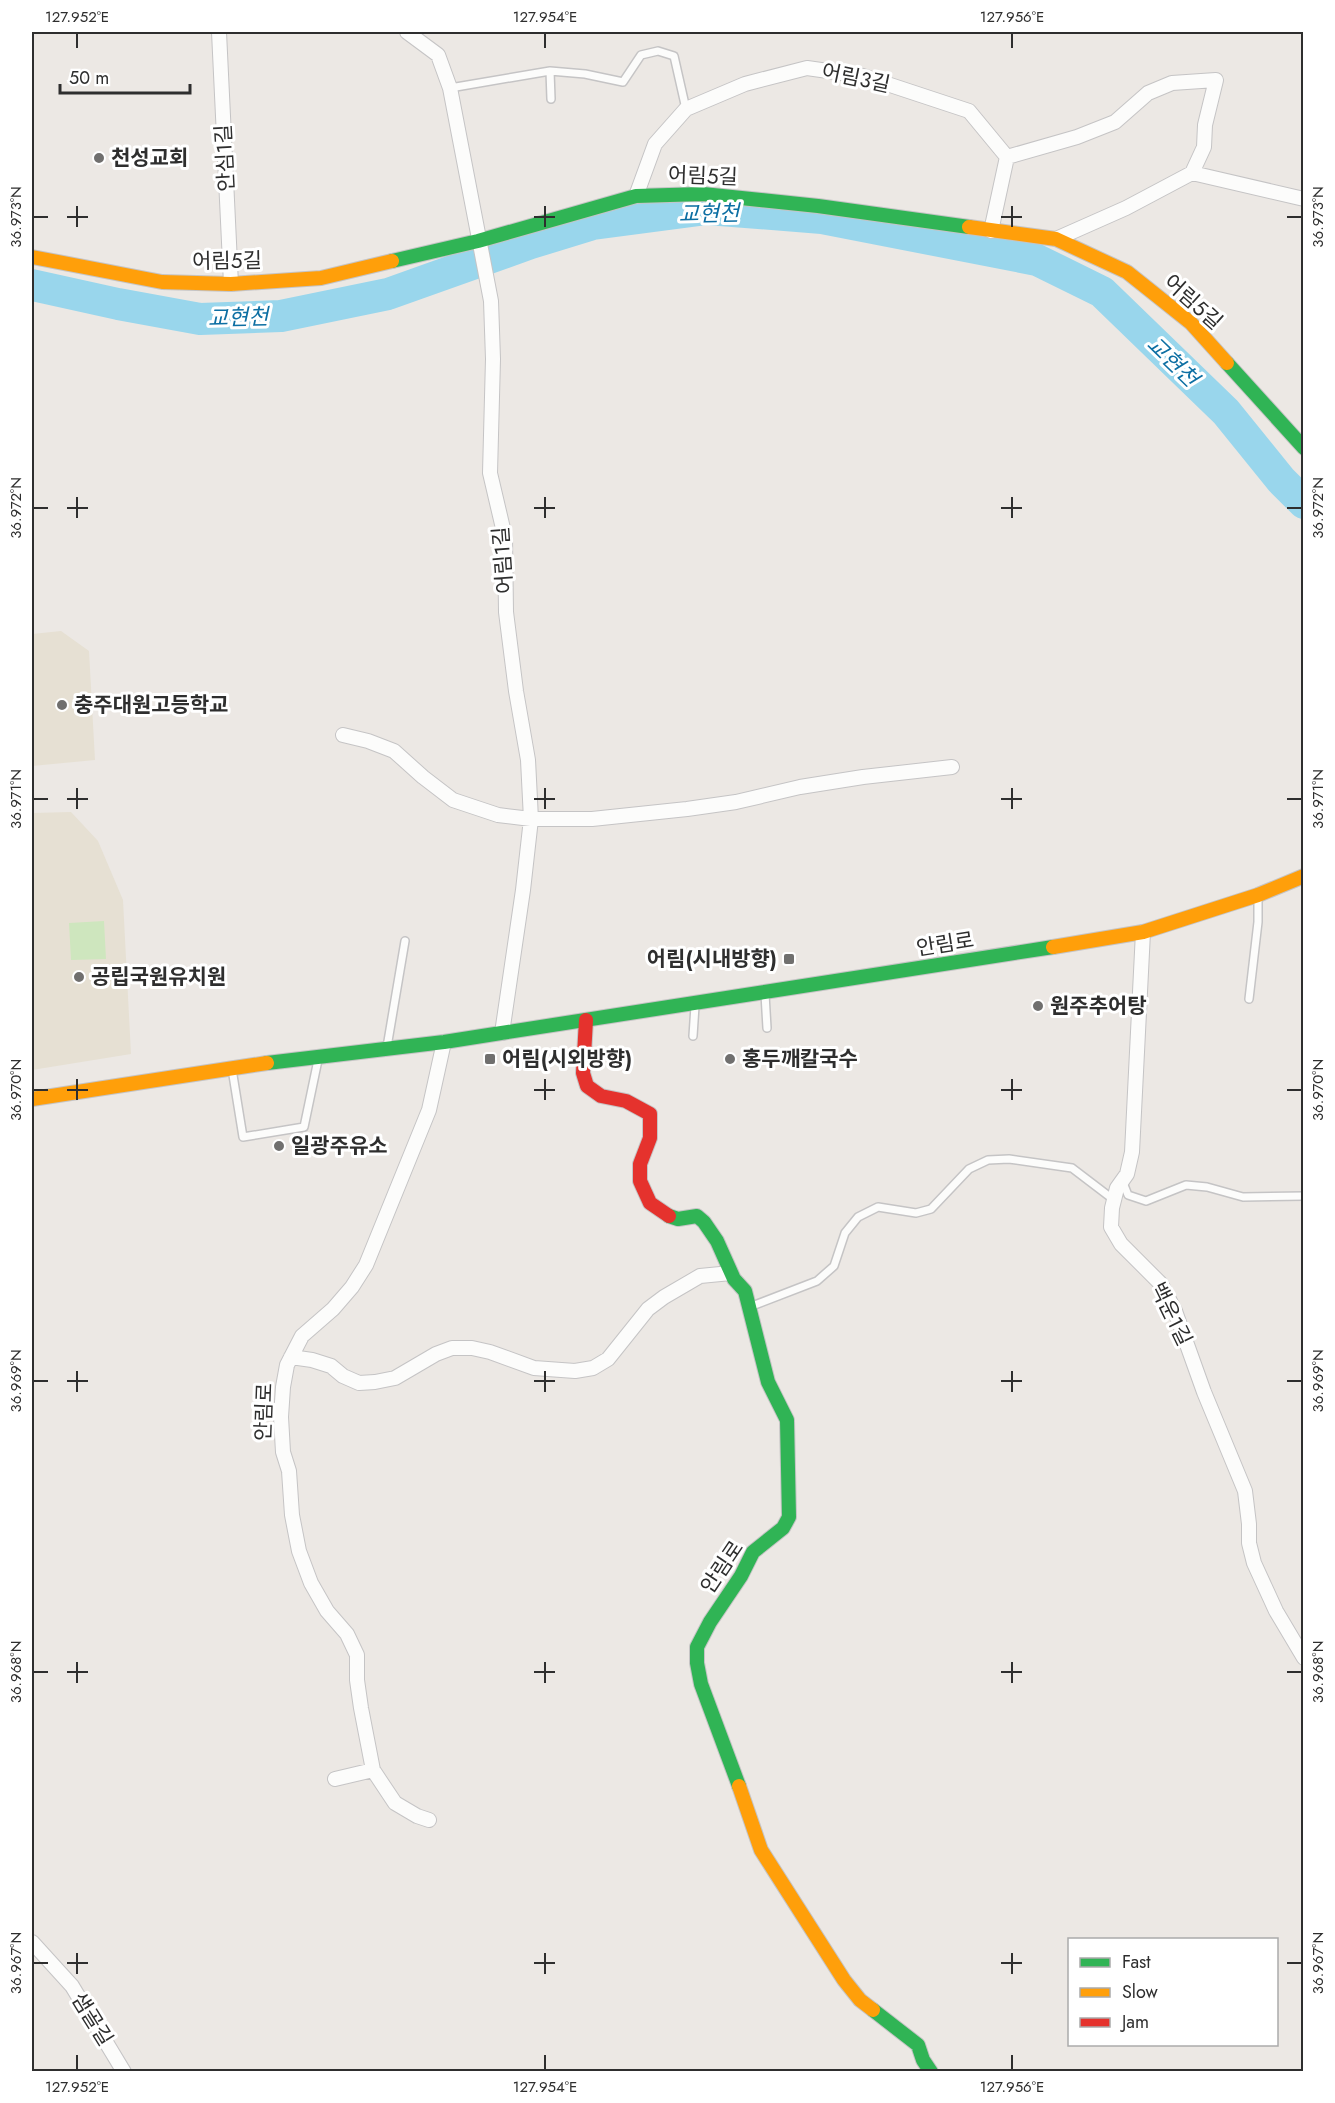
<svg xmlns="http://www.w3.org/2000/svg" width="1335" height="2103" viewBox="0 0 1335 2103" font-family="Jost,'Noto Sans KR',sans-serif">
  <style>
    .education { fill: #e6e0d3 }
    .green { fill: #cee6be }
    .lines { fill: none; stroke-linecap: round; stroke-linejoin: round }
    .river { stroke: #99d6ec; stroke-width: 32 }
    .lane-casing { stroke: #c5c4c5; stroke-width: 10 }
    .street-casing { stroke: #c5c4c5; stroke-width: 16 }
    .fast-casing { stroke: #c5c4c5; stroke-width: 16 }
    .slow-casing { stroke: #c5c4c5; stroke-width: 16 }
    .jam-casing { stroke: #c5c4c5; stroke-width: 16 }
    .lane { stroke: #fcfcfb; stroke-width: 7 }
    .street { stroke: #fcfcfb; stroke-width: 14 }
    .fast { stroke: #30b455; stroke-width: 14 }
    .slow { stroke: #ff9f0a; stroke-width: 14 }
    .jam { stroke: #e5322d; stroke-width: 14 }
    .ticks { fill: none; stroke: #2e2e2e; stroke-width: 2 }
    .poi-dot { fill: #706f6e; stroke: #fff; stroke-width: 2 }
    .labels { text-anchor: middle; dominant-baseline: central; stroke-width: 6; stroke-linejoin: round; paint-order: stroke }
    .street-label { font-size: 21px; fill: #2e2e2e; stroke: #fff }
    .poi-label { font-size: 21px; font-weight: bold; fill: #2e2e2e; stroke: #fff; text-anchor: start }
    .water-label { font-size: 22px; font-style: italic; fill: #0d6fa3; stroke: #fff }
    .neatline { fill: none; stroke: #2e2e2e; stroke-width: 2 }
    .ticks-label { font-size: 15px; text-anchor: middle; fill: #2e2e2e }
  </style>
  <rect width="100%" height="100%" fill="#ece8e4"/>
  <path class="education" d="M61 631 89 651 95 760 32 766V634Z
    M71 812 98 841 123 900 131 1054 32 1070V813Z"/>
  <path class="green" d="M104 921 106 959 71 960 69 923Z"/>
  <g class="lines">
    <path class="river" d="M32 285 118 304 200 319 281 316 388 294 531 243 593 224 707 209 822 218 1037 260 1102 292 1226 412 1281 480 1304 503"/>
    <g class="lane-casing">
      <path id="lane" d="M550 71 551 99
        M450 88 550 71 585 74 623 82 641 55 658 51 674 56 686 109
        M765 994 767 1028
        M1249 999 1258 922V898
        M693 1036 695 1006
        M387 1047 405 941
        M232 1069 243 1137 304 1127 318 1060
        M1122 1180 1128 1195 1146 1201 1186 1185 1207 1187 1243 1197 1304 1196
        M752 1306 817 1281 834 1266 845 1233 858 1217 878 1207 916 1213 931 1209 969 1169 988 1160 1009 1159 1072 1168 1114 1200"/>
    </g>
    <g class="street-casing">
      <path id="street" d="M219 32 231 284
        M407 32 438 55 450 88 491 301 493 359 490 473 505 537 506 612 516 691 528 760 531 819 523 890 502 1033
        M1007 157 1077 137 1115 122 1148 93 1172 83 1216 80 1205 125 1204 147 1192 173 1126 208 1056 239
        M1192 173 1304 199
        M636 196 655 144 686 109 745 84 807 68 863 76 969 111 1007 157 991 231
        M343 735 368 741 394 751 423 777 453 800 498 815 531 819H592L687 809 736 802 800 787 863 777 952 767
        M1143 932 1132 1152 1127 1174 1117 1188 1112 1208 1111 1227 1121 1244 1161 1284 1175 1311 1204 1392 1245 1491 1249 1524V1543L1254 1563 1276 1611 1304 1658
        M291 1357 312 1360 331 1366 343 1376 359 1383 375 1382 395 1378 436 1354 452 1348H472L490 1352 534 1368 575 1371 593 1368 608 1359 648 1309 664 1297 700 1276 731 1273
        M335 1779 373 1770
        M429 1820 417 1816 395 1803 373 1770 361 1708 357 1680V1655L347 1634 327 1611 311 1583 299 1551 292 1515 289 1471 283 1452 281 1417 283 1387 287 1365 302 1336 333 1309 352 1287 366 1265 429 1110 444 1042
        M32 1942 72 1986 124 2072"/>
    </g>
    <g class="fast-casing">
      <path id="fast" d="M392 261 478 241 636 196 703 194 818 206 969 227
        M1227 363 1304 448
        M267 1063 444 1042 1053 947
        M669 1216 678 1219 697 1216 704 1222 717 1241 734 1279 745 1291 768 1382 787 1420 789 1517 783 1528 753 1552 741 1576 710 1622 697 1647V1663L701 1684 739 1786
        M873 2010 918 2045 923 2060 931 2072"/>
    </g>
    <g class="slow-casing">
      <path id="slow" d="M969 227 1056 239 1127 272 1191 323 1227 363
        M32 257 162 282 231 284 321 278 392 261
        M1053 947 1143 932 1258 895 1304 876
        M32 1099 267 1063
        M739 1786 761 1850 844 1980 860 2000 873 2010"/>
    </g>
    <g class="jam-casing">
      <path id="jam" d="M586 1020 583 1073 587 1086 601 1096 626 1101 650 1114V1138L640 1164V1181L650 1203 669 1216"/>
    </g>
    <use href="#lane" class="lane"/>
    <use href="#street" class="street"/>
    <use href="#fast" class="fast"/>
    <use href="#slow" class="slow"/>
    <use href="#jam" class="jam"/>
  </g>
  <path class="ticks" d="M77 33V48M545 33V48M1012 33V48M77 206V227M545 206V227M1012 206V227M33 217H48M67 217H88M534 217H555M1001 217H1022M1287 217H1302M77 497V518M545 497V518M1012 497V518M33 508H48M67 508H88M534 508H555M1001 508H1022M1287 508H1302M77 788V809M545 788V809M1012 788V809M33 799H48M67 799H88M534 799H555M1001 799H1022M1287 799H1302M77 1079V1100M545 1079V1100M1012 1079V1100M33 1090H48M67 1090H88M534 1090H555M1001 1090H1022M1287 1090H1302M77 1371V1392M545 1371V1392M1012 1371V1392M33 1381H48M67 1381H88M534 1381H555M1001 1381H1022M1287 1381H1302M77 1662V1683M545 1662V1683M1012 1662V1683M33 1672H48M67 1672H88M534 1672H555M1001 1672H1022M1287 1672H1302M77 1953V1974M545 1953V1974M1012 1953V1974M33 1963H48M67 1963H88M534 1963H555M1001 1963H1022M1287 1963H1302M77 2055V2070M545 2055V2070M1012 2055V2070"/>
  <g class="poi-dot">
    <circle cx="99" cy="158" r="6"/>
    <circle cx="62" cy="705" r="6"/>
    <rect x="783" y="953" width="12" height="12" rx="3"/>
    <circle cx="79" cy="977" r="6"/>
    <circle cx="1038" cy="1006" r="6"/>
    <rect x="484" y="1053" width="12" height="12" rx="3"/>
    <circle cx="730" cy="1059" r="6"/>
    <circle cx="279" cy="1146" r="6"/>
  </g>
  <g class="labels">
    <g class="street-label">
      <text transform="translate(856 78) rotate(12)">어림3길</text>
      <text transform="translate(225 158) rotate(-93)">안심1길</text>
      <text transform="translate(703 176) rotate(2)">어림5길</text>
      <text transform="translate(227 261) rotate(-1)">어림5길</text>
      <text transform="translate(1193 302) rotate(42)">어림5길</text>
      <text transform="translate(503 560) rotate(-94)">어림1길</text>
      <text transform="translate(945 944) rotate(-9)">안림로</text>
      <text transform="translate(1171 1314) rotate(64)">백운1길</text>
      <text transform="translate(264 1412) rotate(-88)">안림로</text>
      <text transform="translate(722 1567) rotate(-56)">안림로</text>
      <text transform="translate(92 2019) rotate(58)">샘골길</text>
    </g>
    <g class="poi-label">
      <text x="111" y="158">천성교회</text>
      <text x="74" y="705">충주대원고등학교</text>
      <text x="777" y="959" text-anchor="end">어림(시내방향)</text>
      <text x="91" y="977">공립국원유치원</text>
      <text x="1050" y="1006">원주추어탕</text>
      <text x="502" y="1059">어림(시외방향)</text>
      <text x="742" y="1059">홍두깨칼국수</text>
      <text x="291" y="1146">일광주유소</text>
    </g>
    <g class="water-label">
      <text transform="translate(709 213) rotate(-1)">교현천</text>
      <text transform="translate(238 317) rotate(-2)">교현천</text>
      <text transform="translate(1173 361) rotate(44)">교현천</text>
    </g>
  </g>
  <rect width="1335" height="2103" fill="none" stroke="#ffffff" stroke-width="66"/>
  <rect x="1068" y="1938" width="210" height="108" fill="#ffffff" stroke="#ababab" stroke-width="1.5"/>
  <rect x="1080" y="1958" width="30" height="9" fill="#30b455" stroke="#ababab" stroke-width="1.5"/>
  <text x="1122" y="1968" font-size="18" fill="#2e2e2e">Fast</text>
  <rect x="1080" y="1988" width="30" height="9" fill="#ff9f0a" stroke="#ababab" stroke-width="1.5"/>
  <text x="1122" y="1998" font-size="18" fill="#2e2e2e">Slow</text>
  <rect x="1080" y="2018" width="30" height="9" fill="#e5322d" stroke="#ababab" stroke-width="1.5"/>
  <text x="1122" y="2028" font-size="18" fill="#2e2e2e">Jam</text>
  <path d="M60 84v9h130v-9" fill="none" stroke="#2e2e2e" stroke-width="3"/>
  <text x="69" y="84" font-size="18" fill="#2e2e2e" stroke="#ffffff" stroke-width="4.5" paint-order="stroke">50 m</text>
  <rect x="33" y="33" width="1269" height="2037" class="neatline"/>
  <g class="ticks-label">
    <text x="77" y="22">127.952°E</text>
    <text x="545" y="22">127.954°E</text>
    <text x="1012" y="22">127.956°E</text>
    <text transform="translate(16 217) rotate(-90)" y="5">36.973°N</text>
    <text transform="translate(1318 217) rotate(-90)" y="5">36.973°N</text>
    <text transform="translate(16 508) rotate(-90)" y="5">36.972°N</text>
    <text transform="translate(1318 508) rotate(-90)" y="5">36.972°N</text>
    <text transform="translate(16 799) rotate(-90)" y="5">36.971°N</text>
    <text transform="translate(1318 799) rotate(-90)" y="5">36.971°N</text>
    <text transform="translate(16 1090) rotate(-90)" y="5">36.970°N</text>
    <text transform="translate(1318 1090) rotate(-90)" y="5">36.970°N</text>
    <text transform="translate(16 1381) rotate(-90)" y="5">36.969°N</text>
    <text transform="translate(1318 1381) rotate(-90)" y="5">36.969°N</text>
    <text transform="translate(16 1672) rotate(-90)" y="5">36.968°N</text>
    <text transform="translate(1318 1672) rotate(-90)" y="5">36.968°N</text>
    <text transform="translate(16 1963) rotate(-90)" y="5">36.967°N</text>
    <text transform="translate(1318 1963) rotate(-90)" y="5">36.967°N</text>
    <text x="77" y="2092">127.952°E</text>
    <text x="545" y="2092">127.954°E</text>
    <text x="1012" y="2092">127.956°E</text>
  </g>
</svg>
